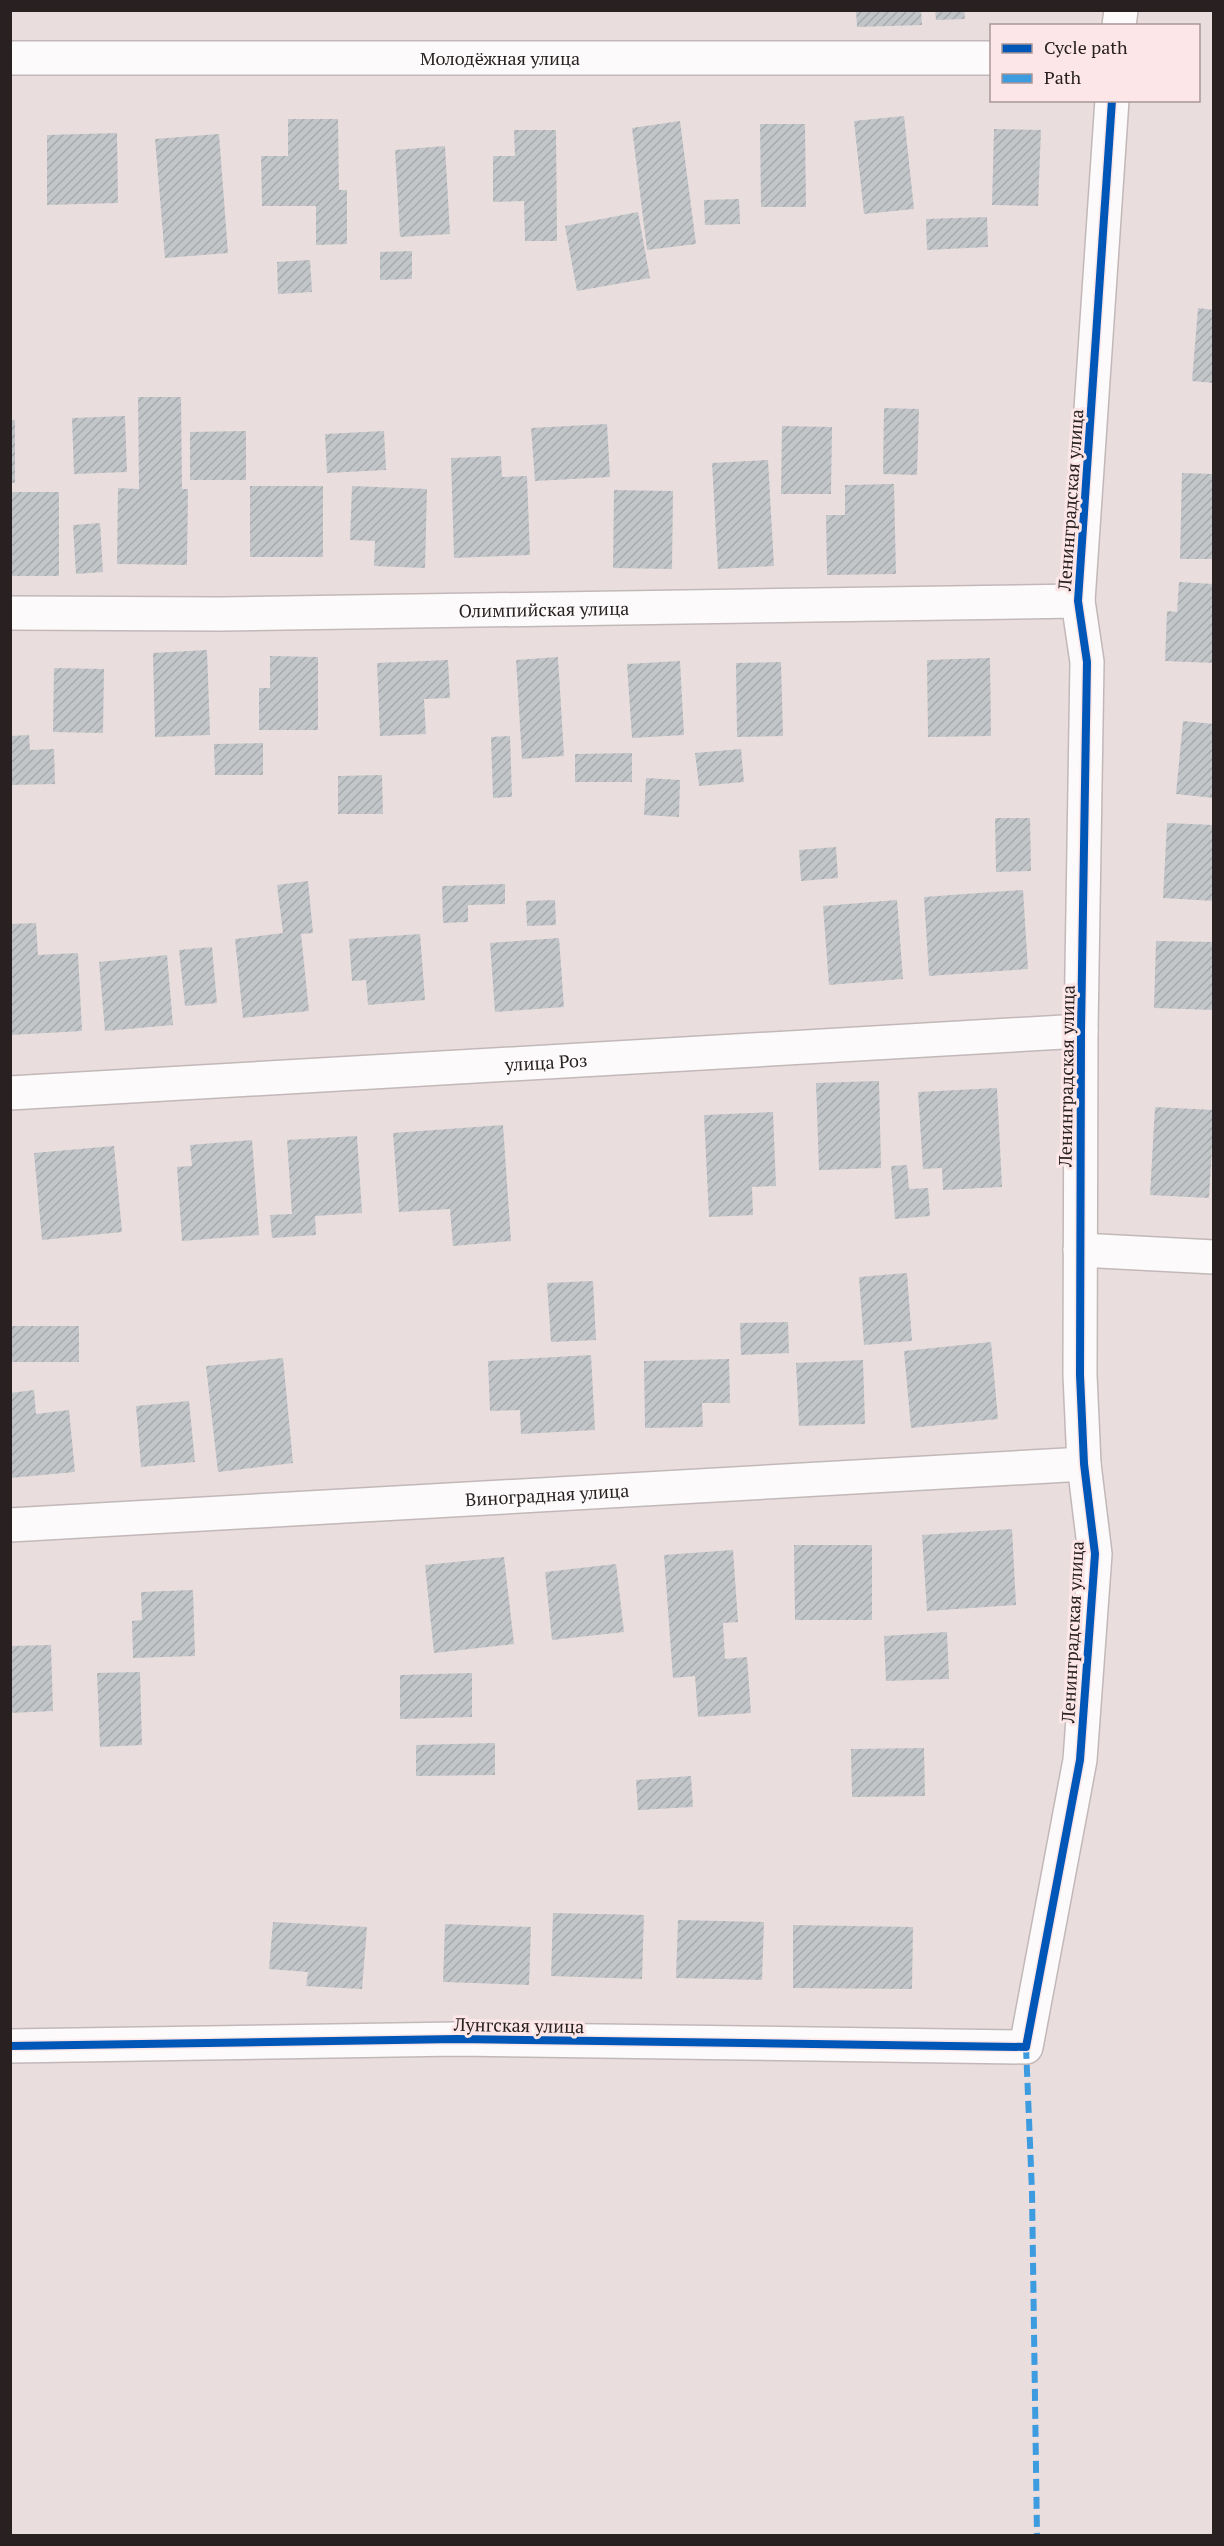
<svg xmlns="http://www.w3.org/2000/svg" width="1224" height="2546" viewBox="0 0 1224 2546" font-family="'PT Serif',serif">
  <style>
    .building { fill: url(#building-hatch) }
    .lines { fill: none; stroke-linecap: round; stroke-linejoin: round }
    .street-casing { stroke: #c2b8b9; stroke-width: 36 }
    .street { stroke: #fcfafa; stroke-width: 33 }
    .quiet { stroke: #3d9be0; stroke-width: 6; stroke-dasharray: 12 6; stroke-linecap: butt }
    .cycleway-casing { stroke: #fce6e7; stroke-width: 11 }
    .cycleway { stroke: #0057b8; stroke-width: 8 }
    .labels { text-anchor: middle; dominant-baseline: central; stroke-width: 6; stroke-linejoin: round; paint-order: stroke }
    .street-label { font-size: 18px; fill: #292121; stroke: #fce6e7 }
  </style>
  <defs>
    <pattern id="building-hatch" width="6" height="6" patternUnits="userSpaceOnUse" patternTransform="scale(1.5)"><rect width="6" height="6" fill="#c2c6c9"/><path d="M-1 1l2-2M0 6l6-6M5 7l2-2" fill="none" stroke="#a7aaac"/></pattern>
  </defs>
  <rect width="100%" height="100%" fill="#eaddde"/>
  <path class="building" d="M856 10H921L922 25 857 27Z
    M935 10H964L965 19 936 20Z
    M904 116 914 209 864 214 854 121Z
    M288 119H338L339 190H347V244L316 245V206H262L261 156H288Z
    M680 121 696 244 647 250 632 128Z
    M760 124H805L806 207H761Z
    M994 129 1041 130 1038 206 992 205Z
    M514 130H556L557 241H525L524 201 493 202V156H515Z
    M117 133 118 203 47 205V135Z
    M219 134 228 253 165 258 155 139Z
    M445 146 450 234 400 237 395 150Z
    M739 199 740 224 705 225 704 200Z
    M638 212 650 278 577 291 565 226Z
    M987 217 988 247 927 250 926 219Z
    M412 251V279L380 280V252Z
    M310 260 312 292 278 294 277 262Z
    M1198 308 1214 310V383L1192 381Z
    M138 397H181L182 489H188L187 565 117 564 118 488 139 489Z
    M884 408 919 409 917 475 883 474Z
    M125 416 127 472 74 474 72 418Z
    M10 420H15V483H10Z
    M607 424 610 477 535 481 531 428Z
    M782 426 832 427 831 494H781Z
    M246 431V480H190V432Z
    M384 431 386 470 327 473 325 434Z
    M501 456 502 477 527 476 530 555 454 558 451 458Z
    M768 460 774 566 718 569 712 463Z
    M1182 473 1214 474V559H1180Z
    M894 484 896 574 827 575 826 515H845V485Z
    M250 486H323V557H250Z
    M352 486 427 489 425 568 374 566 375 541 350 540Z
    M614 490 673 491 672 569 613 568Z
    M10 492H59V576H10Z
    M100 523 103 572 76 574 73 525Z
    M1179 582 1214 584V663L1165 661 1167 611 1177 612Z
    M207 650 210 735 155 737 153 653Z
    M270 656 318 657V730H259V688H270Z
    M558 657 564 756 522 759 516 660Z
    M990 658 991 736 928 737 927 660Z
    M448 660 450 698 424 699 426 734 380 736 377 663Z
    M680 661 684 735 632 738 627 664Z
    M781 662 783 736 737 737 736 663Z
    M54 668 104 669 103 733 53 732Z
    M1183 721 1214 724V798L1176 794Z
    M29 735 30 750 54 749 55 784 10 785V736Z
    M510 736 512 797 493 798 491 737Z
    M263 743V775H215L214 744Z
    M741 749 744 782 699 786 695 753Z
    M632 753V782H575V754Z
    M382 775 383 814H338V776Z
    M646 778 680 780 679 817 644 815Z
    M995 818H1030L1031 871 996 872Z
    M1167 823 1214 825V901L1163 898Z
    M836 847 838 878 801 881 799 850Z
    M308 881 313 933 301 934 309 1011 243 1018 235 939 283 933 277 885Z
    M505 884V904L468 905V922L443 923 442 886Z
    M1023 890 1028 969 929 976 924 897Z
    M555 900 556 925 527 926 526 901Z
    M897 900 903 979 829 985 823 906Z
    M36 923 38 955 78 953 82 1031 10 1035V924Z
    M420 934 425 1000 368 1005 366 980 352 981 349 939Z
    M559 938 564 1007 495 1012 490 943Z
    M1156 941 1214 942V1010L1154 1008Z
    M212 947 217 1003 185 1006 179 950Z
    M167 955 173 1025 105 1031 99 962Z
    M879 1081 881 1168 819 1170 816 1083Z
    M997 1088 1002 1187 943 1190 942 1168 923 1169 918 1092Z
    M1155 1107 1214 1110 1209 1198 1150 1195Z
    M773 1112 776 1186 752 1187 753 1215 709 1217 704 1115Z
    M503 1125 511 1241 453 1246 450 1209 399 1212 393 1133Z
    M357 1136 362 1213 315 1216 316 1235 272 1238 270 1215 292 1214 287 1140Z
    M252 1140 259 1235 182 1241 177 1167 192 1166 190 1145Z
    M114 1146 122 1232 42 1240 34 1153Z
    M907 1165 909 1189 928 1188 930 1216 895 1219 891 1166Z
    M907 1273 912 1341 864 1345 859 1277Z
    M593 1281 596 1340 551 1342 547 1283Z
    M788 1322 789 1353 741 1355 740 1323Z
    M10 1326H79V1362H10Z
    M991 1342 998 1419 911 1428 904 1351Z
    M591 1355 595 1430 521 1434 520 1410 490 1411 488 1361Z
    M283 1358 293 1463 218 1472 206 1366Z
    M729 1359 730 1403H702L703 1427 645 1428 644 1361Z
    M863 1360 865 1424 799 1426 796 1363Z
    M34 1390 36 1414 69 1410 75 1472 10 1478V1393Z
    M189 1401 195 1462 141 1467 136 1406Z
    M1012 1529 1016 1605 927 1611 922 1535Z
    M794 1545H872V1620H795Z
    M733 1550 738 1622 723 1623 725 1659 747 1657 751 1713 698 1717 695 1676 673 1678 664 1555Z
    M504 1557 514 1644 434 1653 425 1565Z
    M616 1564 624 1632 552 1640 545 1572Z
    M193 1590 195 1656 133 1658 132 1621 142 1620 141 1592Z
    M947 1632 949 1679 886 1681 884 1636Z
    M51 1645 53 1711 10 1713V1646Z
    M140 1672 142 1745 100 1747 97 1673Z
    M472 1673V1717L400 1719V1675Z
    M495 1743V1775L416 1776V1745Z
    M924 1748 925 1796 852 1797 851 1749Z
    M691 1776 693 1807 638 1810 636 1780Z
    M553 1913 644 1915 642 1979 551 1976Z
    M678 1920 764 1922 762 1980 676 1978Z
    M273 1922 367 1927 362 1989 306 1986 308 1972 269 1969Z
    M445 1924 531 1927 529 1985 443 1982Z
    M793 1925 913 1927 912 1989 793 1988Z"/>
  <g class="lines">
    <g class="street-casing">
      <g id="street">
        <path d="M1119 26 1121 10"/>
        <path id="s1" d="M10 58H992"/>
        <path id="s2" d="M10 613 221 614 1078 601"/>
        <path id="s3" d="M10 1093 1081 1031"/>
        <path d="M1080 1250 1214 1257"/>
        <path id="s4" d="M10 1525 1084 1464"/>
        <path d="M10 2046 457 2039 1026 2047 1080 1760 1095 1554 1084 1464 1080 1375 1081 1031 1087 662 1078 601 1112 100"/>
      </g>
    </g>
    <use href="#street" class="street"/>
    <path class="quiet" d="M1026 2047 1032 2192 1037 2536"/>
    <g class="cycleway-casing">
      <path id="cycleway" d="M10 2046 457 2039 1026 2047 1080 1760 1095 1554 1084 1464 1080 1375 1081 1031 1087 662 1078 601 1112 100"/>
    </g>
    <use href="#cycleway" class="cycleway"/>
  </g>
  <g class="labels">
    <g class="street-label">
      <text stroke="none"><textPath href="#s1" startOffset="490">Молодёжная улица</textPath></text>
      <text transform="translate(1070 500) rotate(-86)">Ленинградская улица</text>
      <text stroke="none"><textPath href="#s2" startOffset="534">Олимпийская улица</textPath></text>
      <text stroke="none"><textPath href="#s3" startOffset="537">улица Роз</textPath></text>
      <text transform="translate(1066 1076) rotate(-89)">Ленинградская улица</text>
      <text stroke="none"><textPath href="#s4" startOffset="538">Виноградная улица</textPath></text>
      <text transform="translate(1072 1632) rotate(-87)">Ленинградская улица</text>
      <text transform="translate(519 2025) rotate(1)">Лунгская улица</text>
    </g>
  </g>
  <rect width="1224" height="2546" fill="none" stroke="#292121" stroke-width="24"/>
  <rect x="990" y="24" width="210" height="78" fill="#fce6e7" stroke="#a89798" stroke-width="1.5"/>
  <rect x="1002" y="44" width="30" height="9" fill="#0057b8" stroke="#a89798" stroke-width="1.5"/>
  <text x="1044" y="54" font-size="18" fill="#292121">Cycle path</text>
  <rect x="1002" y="74" width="30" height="9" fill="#3d9be0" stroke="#a89798" stroke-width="1.5"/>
  <text x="1044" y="84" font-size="18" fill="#292121">Path</text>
</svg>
